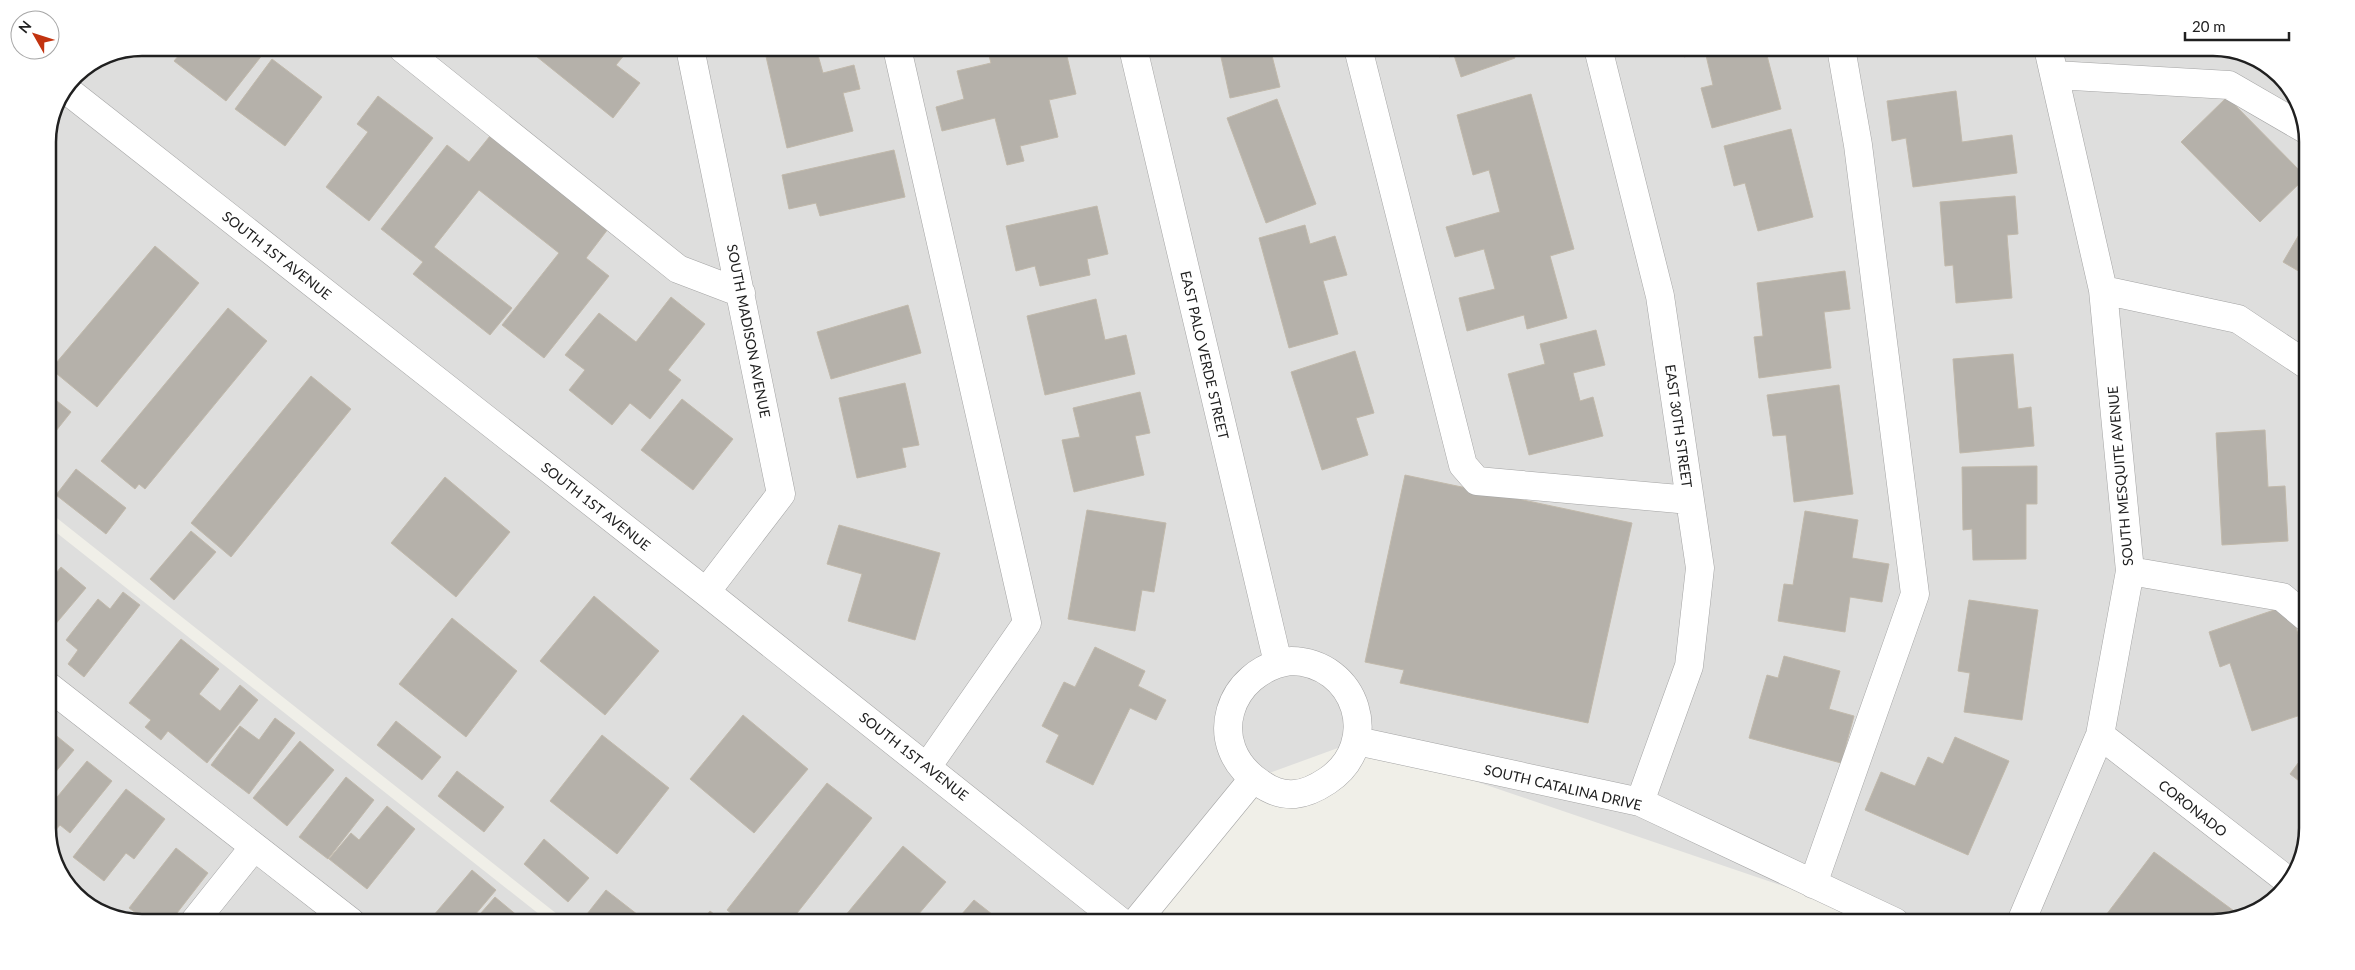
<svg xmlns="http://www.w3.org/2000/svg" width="2355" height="970" viewBox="0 0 2355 970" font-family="Lato,sans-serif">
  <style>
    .residential { fill: #dededd }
    .building { fill: #b5b1aa; stroke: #c1b9ab }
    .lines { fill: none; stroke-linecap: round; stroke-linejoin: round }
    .minor-casing { stroke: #a4a4a4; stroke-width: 29 }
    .minor { stroke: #fff; stroke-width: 28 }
    .labels { text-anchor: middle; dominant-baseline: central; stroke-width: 4; stroke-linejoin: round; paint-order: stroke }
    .street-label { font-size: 14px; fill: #202020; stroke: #fff }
    .rim { fill: none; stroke: #202020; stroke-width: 2.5 }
  </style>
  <rect width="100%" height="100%" fill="#f0efe8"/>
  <path class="residential" d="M142 48H2213L2249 55 2291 89 2307 136V828L2300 864 2266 906 2213 922H1889L1357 741 1253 779 1136 922H567L48 511V136L75 75 106 55Z
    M48 526 549 922H142L106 915 67 885 48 834Z"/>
  <path class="building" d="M153 48H170L163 56Z
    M185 48H255L263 54 226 101 174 61Z
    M526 48H630L616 65 640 83 613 118Z
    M782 48H816L823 73 854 65 860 89 843 93 853 131 787 148 765 52Z
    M1007 48H1065L1076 94 1049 100 1058 137 1020 146 1024 161 1007 165 995 118 942 131 936 107 964 99 957 71 991 63 988 52Z
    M1219 48H1270L1280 87 1230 98Z
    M1436 48H1511L1515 58 1461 77 1453 52 1439 57Z
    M1682 48H1765L1781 109 1712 128 1701 88 1713 85 1705 51 1684 57Z
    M1919 48H1946L1921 54Z
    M272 59 322 97 285 146 235 109Z
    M1956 91 1962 142 2012 135 2017 173 1913 187 1906 138 1892 141 1887 101Z
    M1531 94 1574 249 1550 256 1567 318 1527 329 1524 315 1467 331 1459 298 1495 289 1484 249 1455 257 1446 227 1500 212 1489 170 1473 175 1457 115Z
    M378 96 433 138 369 221 326 187 368 132 357 124Z
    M2227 97 2306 177 2260 222 2181 142Z
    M1277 99 1316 204 1266 223 1227 118Z
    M1791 129 1813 217 1758 231 1745 183 1734 186 1724 146Z
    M490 136 608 229 586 258 609 276 544 358 502 325 559 253 479 190 434 247 512 308 490 335 413 274 423 262 381 229 447 145 469 162Z
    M894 150 905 197 820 216 816 203 789 209 782 175Z
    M2015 196 2018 234 2007 235 2012 298 1956 303 1953 265 1945 266 1940 202Z
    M1097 206 1108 254 1087 259 1090 275 1040 286 1035 266 1016 271 1006 226Z
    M2307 221V276L2283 262Z
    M1305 225 1310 244 1335 236 1347 275 1323 281 1338 334 1289 348 1259 238Z
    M155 246 199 283 97 407 51 369Z
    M1845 271 1850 309 1824 312 1831 368 1759 378 1754 337 1763 336 1757 283Z
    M671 297 705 324 668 370 681 380 650 419 630 403 612 425 569 390 585 370 565 355 599 313 636 342Z
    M1096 299 1105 340 1126 335 1135 374 1045 395 1027 316Z
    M908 305 921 353 831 379 817 332Z
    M228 308 267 341 145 489 139 484 135 489 101 461Z
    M1596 330 1605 365 1573 373 1580 401 1593 397 1603 436 1529 455 1508 374 1545 364 1540 344Z
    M1355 351 1374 413 1356 418 1368 455 1322 470 1291 372Z
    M2013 354 2018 409 2031 407 2034 446 1960 453 1953 359Z
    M311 376 351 409 231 557 191 523Z
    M905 383 919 445 902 448 906 467 857 478 839 398Z
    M1839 385 1853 494 1794 502 1786 435 1773 436 1767 395Z
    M1140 392 1150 433 1135 436 1144 475 1074 492 1062 440 1080 437 1073 408Z
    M48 394 71 412 48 441Z
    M682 399 733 439 693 490 641 450Z
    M2265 430 2268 487 2285 486 2288 541 2222 545 2216 433Z
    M2037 466V504H2026V559L1973 560 1972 529 1963 530 1962 467Z
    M76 469 126 508 106 534 56 495Z
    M1405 475 1632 523 1588 723 1400 683 1404 670 1365 662Z
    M445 477 510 532 456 597 391 543Z
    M1087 510 1166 523 1154 592 1142 590 1135 631 1068 619Z
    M1805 511 1858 520 1852 558 1889 564 1882 602 1850 597 1845 632 1778 621 1784 584 1793 585Z
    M839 525 940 553 915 640 848 621 862 574 827 564Z
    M191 531 216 552 174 600 150 579Z
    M48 540 54 545 48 553Z
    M61 567 86 588 48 633V583Z
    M123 592 140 605 84 677 68 664 78 650 66 640 98 599 110 609Z
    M594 596 659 651 605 715 540 661Z
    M1969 600 2038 610 2022 720 1964 712 1970 673 1958 671Z
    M2289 605 2307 663V713L2252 731 2230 663 2220 667 2209 632Z
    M452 618 517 671 466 737 399 684Z
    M181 639 219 669 199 694 220 711 240 685 258 700 207 763 168 731 161 740 145 727 151 720 129 703Z
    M1095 647 1145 671 1138 686 1166 700 1156 720 1130 708 1093 785 1046 762 1059 735 1042 726 1064 682 1075 687Z
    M1784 656 1840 671 1829 709 1854 716 1841 763 1749 738 1767 675 1778 678Z
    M743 715 808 769 754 833 690 779Z
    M275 718 295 733 249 794 211 765 240 726 259 740Z
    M396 721 441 757 422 780 377 745Z
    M48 729 74 750 48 781Z
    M602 735 669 788 617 854 550 801Z
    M1955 737 2009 761 1968 855 1865 810 1881 772 1915 786 1928 757 1943 764Z
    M300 741 334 770 287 826 253 798Z
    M2307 751V787L2290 774Z
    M87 761 112 781 70 833 60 825 49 838 48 808Z
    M457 771 504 807 484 832 438 796Z
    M346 777 374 800 328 859 299 837Z
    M827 783 872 818 790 922H742L727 910Z
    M126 789 165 819 134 859 126 853 104 881 73 857Z
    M387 806 415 829 367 889 329 859 351 833 359 840Z
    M544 839 589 878 568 902 524 864Z
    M903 846 946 882 912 922H840Z
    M176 848 208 873 170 922H148L129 908Z
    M2154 852 2234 911 2230 917 2213 922H2107L2103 919Z
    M472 870 496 890 469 922H428Z
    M606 890 647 922H597L587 914Z
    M495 897 525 922H473Z
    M974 900 1002 922H955Z
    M710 911 724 922H701Z"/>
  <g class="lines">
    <g class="minor-casing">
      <path id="minor" d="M402 48 678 269 741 293
        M690 48 781 494 706 592
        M897 48 1027 623 927 767
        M1133 48 1278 663
        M1358 48 1463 465 1477 481 1690 500
        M1598 48 1660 296 1700 568 1689 666 1640 802
        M2055 75 2229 85 2305 129
        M68 91 706 592 1121 922
        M2103 290 2238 319 2307 365
        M2130 571 2282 597 2307 618
        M1291 661C1357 662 1383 744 1327 781 1318 787 1306 793 1295 794 1281 795 1271 791 1260 783 1203 745 1228 670 1291 661Z
        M48 686 351 922
        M2100 735 2287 880
        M1357 741 1640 802 1895 922
        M1813 884 1915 594 1858 145 1841 48
        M194 922 254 847
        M1136 922 1253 779
        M2021 922 2100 735 2130 571 2103 290 2048 48"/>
    </g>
    <use href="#minor" class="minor"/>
  </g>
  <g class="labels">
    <g class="street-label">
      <text transform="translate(277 255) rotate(38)">SOUTH 1ST AVENUE</text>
      <text transform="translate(749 331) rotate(79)">SOUTH MADISON AVENUE</text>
      <text transform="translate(1205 355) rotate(77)">EAST PALO VERDE STREET</text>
      <text transform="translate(1679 426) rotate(82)">EAST 30TH STREET</text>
      <text transform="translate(2120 476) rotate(-95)">SOUTH MESQUITE AVENUE</text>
      <text transform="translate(596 506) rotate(38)">SOUTH 1ST AVENUE</text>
      <text transform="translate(914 756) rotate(38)">SOUTH 1ST AVENUE</text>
      <text transform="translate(1563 787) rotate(13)">SOUTH CATALINA DRIVE</text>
      <text transform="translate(2193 808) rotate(38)">CORONADO</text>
    </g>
  </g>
  <path d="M0 0H2355V970H0ZM142 56H2213A86 86 0 0 1 2299 142V828A86 86 0 0 1 2213 914H142A86 86 0 0 1 56 828V142A86 86 0 0 1 142 56Z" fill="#fff" fill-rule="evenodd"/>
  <path class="rim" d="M142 56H2213A86 86 0 0 1 2299 142V828A86 86 0 0 1 2213 914H142A86 86 0 0 1 56 828V142A86 86 0 0 1 142 56Z"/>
  <g transform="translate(35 35) rotate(309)"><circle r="24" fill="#ffffff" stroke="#a6a6a6"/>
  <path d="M0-4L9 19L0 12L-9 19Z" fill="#c2330f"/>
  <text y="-8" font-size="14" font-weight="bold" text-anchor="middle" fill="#202020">N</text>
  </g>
  <path d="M2185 32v8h104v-8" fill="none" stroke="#202020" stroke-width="2.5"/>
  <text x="2192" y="32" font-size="15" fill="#202020" stroke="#ffffff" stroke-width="4" paint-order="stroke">20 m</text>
</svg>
